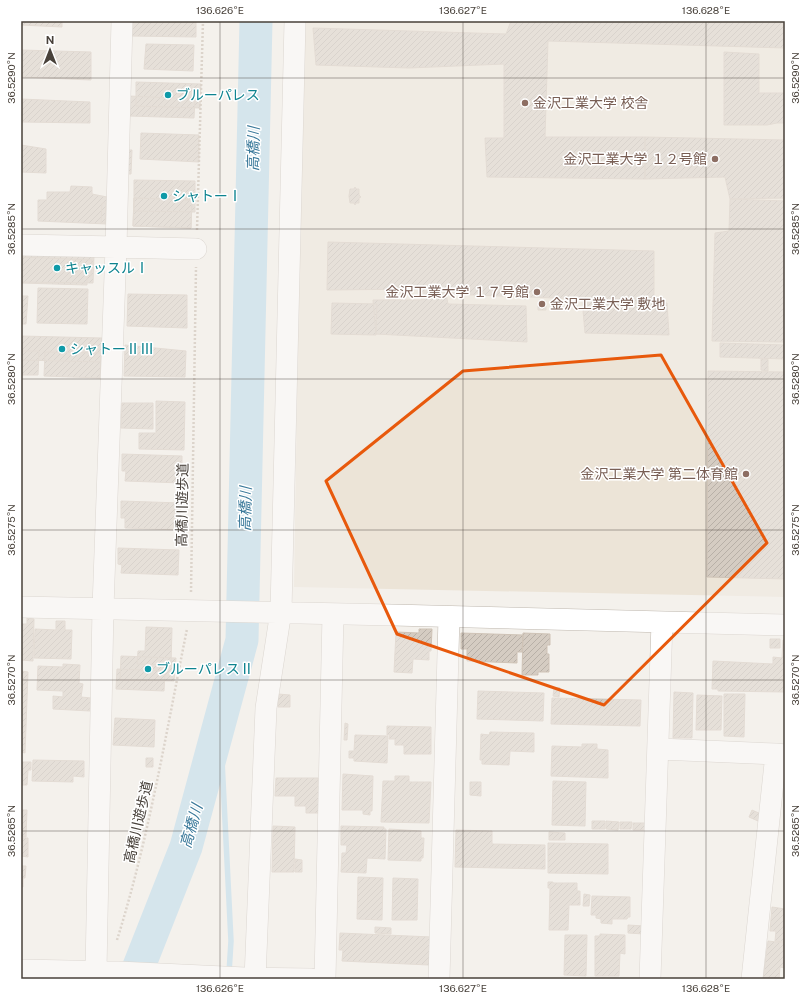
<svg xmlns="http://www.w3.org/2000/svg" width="806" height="1000" viewBox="0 0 806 1000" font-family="'Public Sans','Noto Sans JP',sans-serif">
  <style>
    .education { fill: #ece4d7 }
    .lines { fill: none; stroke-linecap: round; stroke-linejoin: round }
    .stream { stroke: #afd7ea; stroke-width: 5.5 }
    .river { stroke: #afd7ea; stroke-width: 33 }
    .building { fill: url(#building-hatch); stroke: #cfc3b6 }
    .minor-casing { stroke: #bfb8af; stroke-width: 22 }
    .path { stroke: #bfb2a2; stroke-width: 2.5; stroke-dasharray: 2 2; stroke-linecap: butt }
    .minor { stroke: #fff; stroke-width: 21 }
    .marked { fill: none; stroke: #e8590c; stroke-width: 3; stroke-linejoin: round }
    .ticks { fill: none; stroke: #48413a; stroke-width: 1; stroke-opacity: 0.45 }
    .culture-dot { fill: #0f9aa8; stroke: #fff; stroke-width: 1.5 }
    .education-dot { fill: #8d6e63; stroke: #fff; stroke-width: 1.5 }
    .labels { text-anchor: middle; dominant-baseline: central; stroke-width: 3; stroke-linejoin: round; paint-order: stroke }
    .culture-label { font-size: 14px; fill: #0d838f; stroke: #fff; text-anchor: start }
    .education-label { font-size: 14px; fill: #785e54; stroke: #fff; text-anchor: end }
    .street-label { font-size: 14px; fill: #48413a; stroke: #fff }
    .water-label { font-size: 15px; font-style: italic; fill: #3a799a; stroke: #fff }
    .neatline { fill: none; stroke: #48413a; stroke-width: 1.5 }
    .ticks-label { font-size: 10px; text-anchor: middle; fill: #48413a }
  </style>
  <defs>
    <pattern id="building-hatch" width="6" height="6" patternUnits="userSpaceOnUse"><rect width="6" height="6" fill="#d5ccc2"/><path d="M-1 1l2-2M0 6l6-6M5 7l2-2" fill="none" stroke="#b8b0a7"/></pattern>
  </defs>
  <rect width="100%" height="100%" fill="#f4f1ec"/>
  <path class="education" d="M303 21H785V597L294 587Z"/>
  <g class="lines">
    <path class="stream" d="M220 720 231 941 229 973"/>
    <path class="river" d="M134 979 186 847 242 640 256 21"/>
  </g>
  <path class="building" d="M21 21H62V27L21 25Z
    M131 21H196V37L131 36Z
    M511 21H785V48L548 41 545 137H645V179L487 177 485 138H504V64L409 68 316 65 313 28 506 34Z
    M146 44 194 45 193 71 144 69Z
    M21 50 91 52V80L21 77Z
    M724 52 759 54V93H785V123H777L767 125H724Z
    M136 82 201 84 200 108 136 106Z
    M129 96 195 99 194 118 129 116Z
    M21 99 90 102V123L21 122Z
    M141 133 199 135V162L140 159Z
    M645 137 785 140V198L730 199 725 177 645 179Z
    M21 145 46 149V173L21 172Z
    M128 150H132L131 174H127Z
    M134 180 195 181V212L134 211Z
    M71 186 92 187V194L107 197V224L38 221V200H47V192H70Z
    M355 187 356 189H359V195L361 197 359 198V203H356L355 205 354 203H350L349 196 350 189H354Z
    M134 198 192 200 191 228 133 226Z
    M134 198 192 200 191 228 133 226Z
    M730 199 785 201V342L712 341 715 233 729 231Z
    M102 203H106L105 223H101Z
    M328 242 654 251V302L667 303 669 335 585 333 582 299 446 294 448 304 526 306 527 342 376 334 373 300H422L419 289 327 290Z
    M21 254 94 255 93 283 21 282Z
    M21 257 92 260 91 276 87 275V285L21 283Z
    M38 288 88 289 87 324 37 323Z
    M128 294 187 295V328L127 326Z
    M21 296H28L26 324H21Z
    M332 303 377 304 376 335 331 334Z
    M538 303H546V310H538Z
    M553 303H562V308H553Z
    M21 336 102 338V362L21 360Z
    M720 343 785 345V359L720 357Z
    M125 345 186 351 185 377 124 376Z
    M21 351H39L38 375H21Z
    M45 352 101 353 100 378 44 376Z
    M761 359H768V371L761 370Z
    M708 371 785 372V579L707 577Z
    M156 401 185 402 184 450 139 449V433H156Z
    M122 403H153V429L121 428Z
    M122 454 182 456V483L125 481 126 471H122Z
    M121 501 181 503 180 530 125 528V518H121Z
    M118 548 179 550 178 575 121 573 122 565 118 564Z
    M27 618 34 619 33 661 21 660V624H27Z
    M56 621H65V630H72L71 659 34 658 35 629 56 630Z
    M146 627 172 628 171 665 137 664 138 651H145Z
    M419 629H432L431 651H429V660L413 659 412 673 394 672 396 632 419 633Z
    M461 633 523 635 522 652H517V663L467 661V649H461Z
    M523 633 550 634V645H547V654H549V672H538V675H522Z
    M770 639H780V648H770Z
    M783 640H785L784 692 718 691V689H712L713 661 773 664V657L782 658Z
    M121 656 176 658 174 681 120 680Z
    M63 664 80 665 79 683 83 684 81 697 91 698 90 711 53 709V696L63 697V691L37 690 38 666 63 667Z
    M117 669 165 671 164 691 116 689Z
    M21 671 28 672 25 753 21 752Z
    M554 688H560L559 697 553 696Z
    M478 691 544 693 543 721 477 719Z
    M674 692 693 693 692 738H673Z
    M278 694 290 695V707H278Z
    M724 694H745L744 737 724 736Z
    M697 695 722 696 721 730H696Z
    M552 698 641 700 640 726 551 724Z
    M115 718 155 720 154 747 113 745Z
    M345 723 348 724 347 740H344Z
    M387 726 431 727V754H404V745H395V739H389L390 735H387Z
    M490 732 534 733V752L510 751 509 765 482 764V760H480L481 734 489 735Z
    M355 735 388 736 387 763 354 761V758H349V751H354Z
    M582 744H597V749L608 750V778L551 776 552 746 582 747Z
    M146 758H153V767H146Z
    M33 760 84 761V777L73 776V782L32 781Z
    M21 762H31V770H28L27 785H21Z
    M343 774 373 776 372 811H370V815L363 814V810H342Z
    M395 776H409V782H431L429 823 381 822 383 781H395Z
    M276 778H318V787H322L320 813H306V806H295V796H275Z
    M553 781 586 782 585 826 552 825Z
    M470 782H481V796L470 795Z
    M21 810H27L26 837H21Z
    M752 810 761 814 758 821 749 817Z
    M592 821H605V829H592Z
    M606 821 619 822 618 830 606 829Z
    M620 822H632L631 829H620Z
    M633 823H645V830H633Z
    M273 826 295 827 294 872H272Z
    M341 826 384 827V829H386L385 859 367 858 366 873 341 872 342 853H346L347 845H341Z
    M389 829 421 831V838H424L423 858H421V861L388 860Z
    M456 830 492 831V844L545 845V869L455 867Z
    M549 832 565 833V840H549Z
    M21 838H28V857L21 856Z
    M548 843 608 844V874L548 873Z
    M295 859 302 860V872H295Z
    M21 866H26L25 878H23V887H21Z
    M358 877 383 878 382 920 357 919Z
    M393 878 418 879 417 920H392Z
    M548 882H553V883H577V891H580V905H569L568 930H549L550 888H548Z
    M584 894 590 895 589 906H583Z
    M592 896 630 897V917H628L627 919H612V924L601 923V919L596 918V915H591Z
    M772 907 785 909V942L775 941 776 931H770Z
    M628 925 644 926V934L628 933Z
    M375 927 391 928V934L375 933Z
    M340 933 432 937 429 965 342 961 343 950H339Z
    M600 934 625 935V954L620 953 619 976H595V936H600Z
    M565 935H587L586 976 564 975Z
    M768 941 785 943V968L780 967 779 979H763Z"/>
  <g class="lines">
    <g class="minor-casing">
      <path id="minor" d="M122 21 116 247 196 249
        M21 245 116 247 103 608 96 971
        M21 607C276 611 530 619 785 625
        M659 749 776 754
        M21 970 118 972 245 978 311 979
        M255 979 266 708 281 611 295 21
        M325 979 333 614
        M439 979 449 617
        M650 979 662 622
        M752 979 776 754 785 755"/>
    </g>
    <path class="path" d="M197 230 203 21
      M191 592 196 267
      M117 940C149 838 166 733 187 629"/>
    <use href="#minor" class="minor"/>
  </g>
  <path d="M0 0H806V1000H0ZM661 355 767 543 604 705 397 634 326 481 463 371Z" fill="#f4f1ec" fill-opacity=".55" fill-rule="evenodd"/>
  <path class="marked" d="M661 355 767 543 604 705 397 634 326 481 463 371Z"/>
  <path class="ticks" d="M220 21V979M463 21V979M706 21V979M21 78H785M21 229H785M21 379H785M21 530H785M21 680H785M21 831H785"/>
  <g class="culture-dot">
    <circle cx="168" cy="95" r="4"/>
    <circle cx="164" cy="196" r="4"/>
    <circle cx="57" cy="268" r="4"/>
    <circle cx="62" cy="349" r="4"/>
    <circle cx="148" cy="669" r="4"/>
  </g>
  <g class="education-dot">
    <circle cx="525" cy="103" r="4"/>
    <circle cx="715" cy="159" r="4"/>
    <circle cx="537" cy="292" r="4"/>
    <circle cx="542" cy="304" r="4"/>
    <circle cx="746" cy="474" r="4"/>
  </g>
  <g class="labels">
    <g class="culture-label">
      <text x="176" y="95">ブルーパレス</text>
      <text x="172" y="196">シャトーⅠ</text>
      <text x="65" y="268">キャッスルⅠ</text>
      <text x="70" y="349">シャトーⅡⅢ</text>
      <text x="156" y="669">ブルーパレスⅡ</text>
    </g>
    <g class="education-label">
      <text x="533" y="103" text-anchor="start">金沢工業大学 校舎</text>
      <text x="707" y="159">金沢工業大学 １２号館</text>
      <text x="529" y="292">金沢工業大学 １７号館</text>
      <text x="550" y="304" text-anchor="start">金沢工業大学 敷地</text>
      <text x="738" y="474">金沢工業大学 第二体育館</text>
    </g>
    <g class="street-label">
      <text transform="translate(182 505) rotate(-89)">高橋川遊歩道</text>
      <text transform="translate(138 822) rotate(-77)">高橋川遊歩道</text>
    </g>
    <g class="water-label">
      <text transform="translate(253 149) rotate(-89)">高橋川</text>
      <text transform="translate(245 509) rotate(-89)">高橋川</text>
      <text transform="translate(191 826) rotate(-74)">高橋川</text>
    </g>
  </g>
  <rect width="806" height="1000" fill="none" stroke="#ffffff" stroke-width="44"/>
  <g transform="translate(50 50)" stroke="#ffffff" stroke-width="3" paint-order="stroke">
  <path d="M0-3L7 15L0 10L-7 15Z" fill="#48413a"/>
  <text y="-6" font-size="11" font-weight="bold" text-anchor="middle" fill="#48413a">N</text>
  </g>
  <rect x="22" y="22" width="762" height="956" class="neatline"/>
  <g class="ticks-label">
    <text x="220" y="14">136.626°E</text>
    <text x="463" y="14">136.627°E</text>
    <text x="706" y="14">136.628°E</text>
    <text transform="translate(11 78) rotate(-90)" y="4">36.5290°N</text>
    <text transform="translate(795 78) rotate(-90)" y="4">36.5290°N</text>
    <text transform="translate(11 229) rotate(-90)" y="4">36.5285°N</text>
    <text transform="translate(795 229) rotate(-90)" y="4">36.5285°N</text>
    <text transform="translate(11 379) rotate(-90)" y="4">36.5280°N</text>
    <text transform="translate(795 379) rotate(-90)" y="4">36.5280°N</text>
    <text transform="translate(11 530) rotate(-90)" y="4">36.5275°N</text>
    <text transform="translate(795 530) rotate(-90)" y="4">36.5275°N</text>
    <text transform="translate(11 680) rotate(-90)" y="4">36.5270°N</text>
    <text transform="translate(795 680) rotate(-90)" y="4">36.5270°N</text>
    <text transform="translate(11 831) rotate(-90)" y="4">36.5265°N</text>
    <text transform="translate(795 831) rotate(-90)" y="4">36.5265°N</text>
    <text x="220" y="992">136.626°E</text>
    <text x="463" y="992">136.627°E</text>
    <text x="706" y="992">136.628°E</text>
  </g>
</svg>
